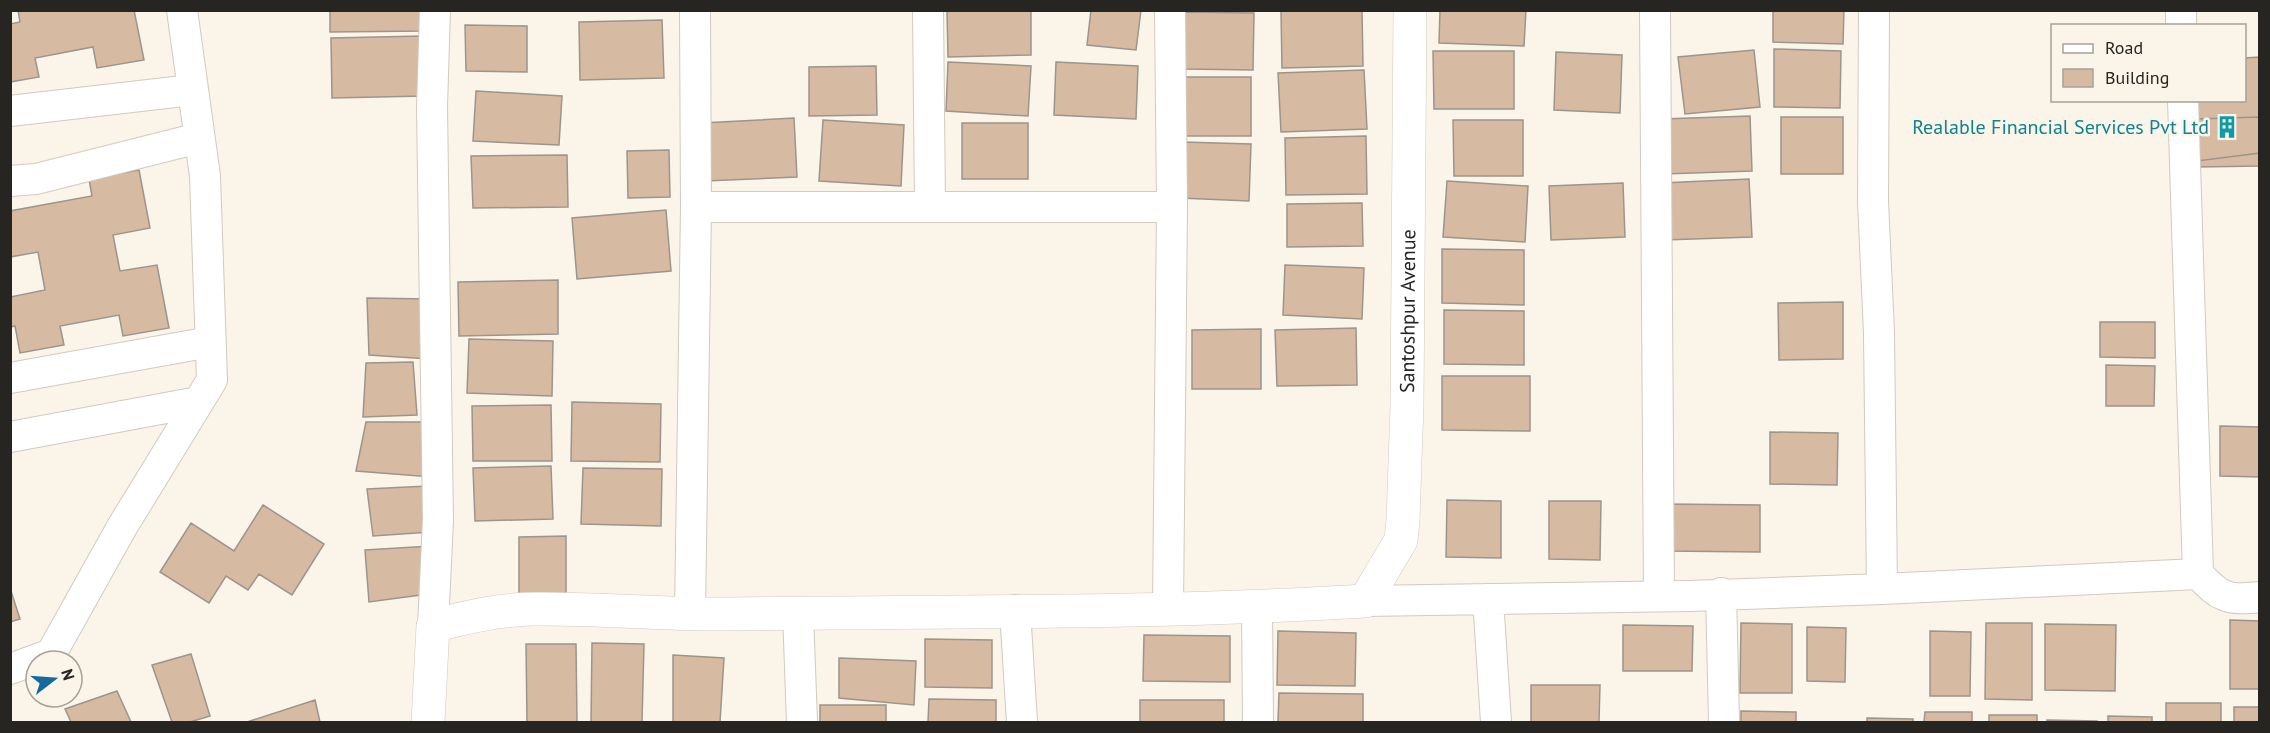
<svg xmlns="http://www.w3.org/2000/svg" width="2270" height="733" viewBox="0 0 2270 733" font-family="'PT Sans',sans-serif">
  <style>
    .building { fill: #d6bba2; stroke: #9d948c; stroke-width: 1.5 }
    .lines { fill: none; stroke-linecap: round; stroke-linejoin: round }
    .minor-casing { stroke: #d1cabf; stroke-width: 32 }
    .secondary-casing { stroke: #d1cabf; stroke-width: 34 }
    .minor { stroke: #fff; stroke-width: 30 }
    .secondary { stroke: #fff; stroke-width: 33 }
    .labels { text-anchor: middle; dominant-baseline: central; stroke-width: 5; stroke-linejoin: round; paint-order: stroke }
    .culture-label { font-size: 20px; fill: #0d838f; stroke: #fbf4e9; text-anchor: end }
    .street-label { font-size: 20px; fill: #272521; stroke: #fbf4e9 }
  </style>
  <rect width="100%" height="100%" fill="#fbf4e9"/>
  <path class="building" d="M18 10H134L144 60 97 68 93 47 35 58 39 77 10 82V24L20 22Z
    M330 10H424V31L330 32Z
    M947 10H1031V55L948 57Z
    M1091 10H1141L1136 50 1087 45Z
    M1362 10 1363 66 1282 68 1281 11Z
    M1440 10H1526L1524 46 1439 43Z
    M1773 10H1844L1843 44 1773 42Z
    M1185 12 1254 13 1253 70 1184 69Z
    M662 20 664 78 580 80 579 22Z
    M465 25 527 26V72L466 71Z
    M422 36 423 96 332 98 331 38Z
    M1774 49 1841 51 1840 108 1774 107Z
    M1754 50 1760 107 1685 114 1678 57Z
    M1433 51H1514V109H1434Z
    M1556 52 1622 55 1620 113 1554 110Z
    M2260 57V153L2197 161 2195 100H2244V58Z
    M948 62 1031 66 1028 116 946 111Z
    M1056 62 1138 66 1136 119 1054 115Z
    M876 66 877 115 809 116V67Z
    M1364 70 1367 129 1281 132 1278 73Z
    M1180 77H1251V136H1180Z
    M476 91 562 96 559 145 473 141Z
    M1750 116 1752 171 1664 174 1662 119Z
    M1781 117H1843V174H1781Z
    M2260 117V166L2197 167 2196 119Z
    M794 118 797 177 705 181 702 123Z
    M823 120 904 125 901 186 819 181Z
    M1453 120H1523V176H1454Z
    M962 123H1028V179H962Z
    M1366 136 1367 194 1286 195 1285 138Z
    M1182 142 1251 144 1249 201 1180 198Z
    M669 150 670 197 628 198 627 151Z
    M567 155 568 207 473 208 471 156Z
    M139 170 150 228 113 235 120 271 157 265 169 328 123 336 119 315 60 326 64 345 20 353 15 326 10 327V297L45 290 38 252 10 257V211L92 196 89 179Z
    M1749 179 1752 237 1664 240 1661 183Z
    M1447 181 1528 186 1525 242 1443 237Z
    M1623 183 1625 237 1551 240 1549 186Z
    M1362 203 1363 246 1287 247V204Z
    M666 210 671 271 577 279 572 218Z
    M1442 249 1524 250V305L1442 303Z
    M1285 265 1364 268 1362 319 1283 315Z
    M558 280V334L459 336 458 282Z
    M367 298 429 299V359L369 355Z
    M1843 302V359L1779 360 1778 303Z
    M1444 310 1524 311V365L1444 364Z
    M2100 322H2155V358L2100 357Z
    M1356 328 1357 385 1277 386 1275 330Z
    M1261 329V389H1192V330Z
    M469 339 553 341 552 396 467 393Z
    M413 362 417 415 363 417 366 363Z
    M2106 365 2155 366 2154 406H2106Z
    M1442 376H1530V431L1442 430Z
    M572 402 661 404 660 462 571 461Z
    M551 405 552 461H473L472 406Z
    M366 422H429L432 477 356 471Z
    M2220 426 2260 427V477L2220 476Z
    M1770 432 1838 433 1837 485 1770 484Z
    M551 466 553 519 475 521 473 468Z
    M583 468 662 469 661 526 581 524Z
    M428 486 430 532 373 536 367 489Z
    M1447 500 1501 501V558L1446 557Z
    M1549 501H1601L1600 560 1549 559Z
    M1667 504 1760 505V552L1666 551Z
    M263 505 324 544 292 595 259 574 248 590 226 576 209 603 160 572 191 523 234 551Z
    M566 536V593L519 594V537Z
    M431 546 428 594 369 602 365 550Z
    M10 588 20 619 10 622Z
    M2230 620 2260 621V689H2230Z
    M1741 623 1792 624V693H1740Z
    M1986 623H2032V700L1985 699Z
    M2045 624 2116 625 2115 691 2045 690Z
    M1623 625 1693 626 1692 671H1623Z
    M1807 627 1846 628 1845 682 1807 681Z
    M1278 631 1356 633 1355 686 1277 685Z
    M1930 631 1971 632 1970 696H1930Z
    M1144 635 1230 636V682L1143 681Z
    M925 639 992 640V688L925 687Z
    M592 643 644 644 642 722H591Z
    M526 644H576L577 722H527Z
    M191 654 210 716 190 722H172L152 665Z
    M673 655 724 658 720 722H673Z
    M839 658 916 661 914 705 839 698Z
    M1531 685H1600L1599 722H1531Z
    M117 691 131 722H71L65 709Z
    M1279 693 1363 694V722H1278Z
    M929 699 996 700V722H928Z
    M315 700 320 722H247Z
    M1140 700H1224V722H1140Z
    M2166 703H2221V722H2166Z
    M820 705H886V722H820Z
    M2234 707H2260V722H2234Z
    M1741 711 1796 712V722H1741Z
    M1925 712H1972V722H1924Z
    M1989 715H2037V722H1989Z
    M2108 716 2152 717V722H2108Z
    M1867 718 1913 719V722H1867Z
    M2047 720 2097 721V722H2047Z"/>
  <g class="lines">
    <g class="minor-casing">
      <path id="minor" d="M928 10 930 207
        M1170 10 1172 207
        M1655 10 1659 596
        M1874 10 1873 201 1879 333 1882 589
        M2181 10V26
        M10 111 192 90
        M10 181 36 179 199 138
        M696 207H1172L1168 608
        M10 378 210 342
        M10 437 198 402
        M2198 574C2220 597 2227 601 2260 597
        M1721 593 1724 722
        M1488 599 1496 722
        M1365 601 1688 596 1882 589 2198 574 2183 100
        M1257 607 1258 722
        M1015 610 1022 722
        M798 613 802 722
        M690 614 696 207 695 10
        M433 626 438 520 432 107 435 10
        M10 669 51 654 122 527 212 380 205 176 182 10"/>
    </g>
    <g class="secondary-casing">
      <g id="secondary">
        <path id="s1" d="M428 722 433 626C466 617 500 609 534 609 595 608 656 614 717 614 933 611 1149 614 1365 601L1401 540 1403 520 1407 405 1410 10"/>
      </g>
    </g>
    <use href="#minor" class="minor"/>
    <use href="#secondary" class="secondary"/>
  </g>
  <defs>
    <g id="building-bare" transform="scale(1.8)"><path d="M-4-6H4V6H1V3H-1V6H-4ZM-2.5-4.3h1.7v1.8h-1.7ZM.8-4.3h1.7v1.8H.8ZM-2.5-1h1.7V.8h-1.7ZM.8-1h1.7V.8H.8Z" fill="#0f9aa8" stroke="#fbf4e9" stroke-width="2.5" paint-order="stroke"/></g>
  </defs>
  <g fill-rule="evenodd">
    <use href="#building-bare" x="2227" y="127"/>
  </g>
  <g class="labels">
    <g class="culture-label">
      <text x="2209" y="127">Realable Financial Services Pvt Ltd</text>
    </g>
    <g class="street-label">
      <text stroke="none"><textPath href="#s1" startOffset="1330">Santoshpur Avenue</textPath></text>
    </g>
  </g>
  <rect width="2270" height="733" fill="none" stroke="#272521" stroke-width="24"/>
  <rect x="2051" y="24" width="195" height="78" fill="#fbf4e9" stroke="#a6a199" stroke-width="1.5"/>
  <rect x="2063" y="44" width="30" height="9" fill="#ffffff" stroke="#a6a199" stroke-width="1.5"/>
  <text x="2105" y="54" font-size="18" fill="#272521">Road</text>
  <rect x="2063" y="69" width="30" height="18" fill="#d6bba2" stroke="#a6a199" stroke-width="1.5"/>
  <text x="2105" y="84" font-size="18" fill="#272521">Building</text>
  <g transform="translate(54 679) rotate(73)"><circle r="28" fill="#fbf4e9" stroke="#a6a199" stroke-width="1.5"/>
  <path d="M0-4.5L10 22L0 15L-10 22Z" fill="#136b9b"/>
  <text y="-9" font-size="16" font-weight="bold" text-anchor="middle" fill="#272521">N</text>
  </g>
</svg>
